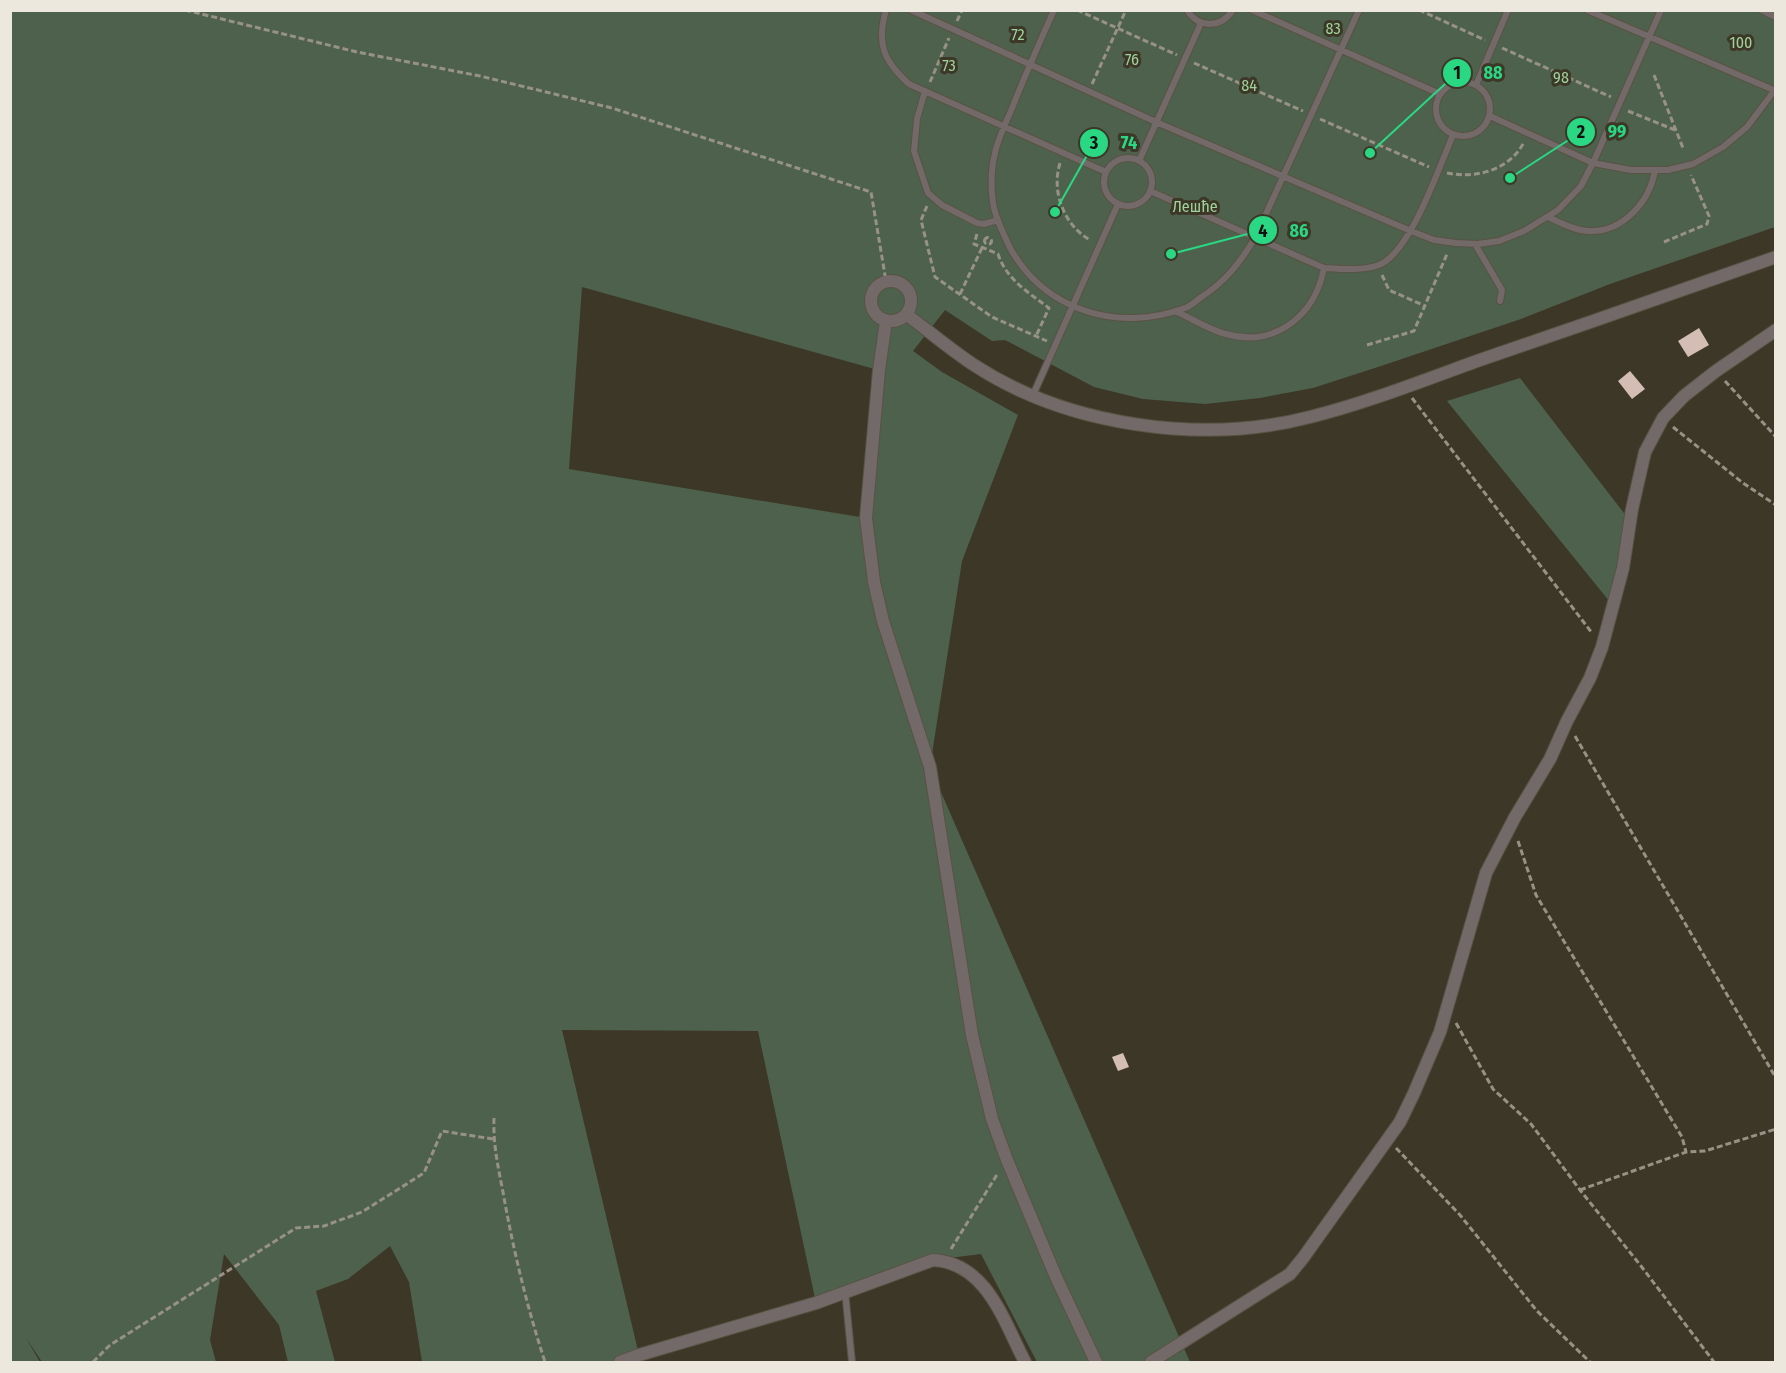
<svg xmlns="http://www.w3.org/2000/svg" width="1786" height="1373" viewBox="0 0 1786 1373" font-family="'Fira Sans Condensed',sans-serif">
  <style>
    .green { fill: #4d614c; fill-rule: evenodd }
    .building { fill: #d4bdb5 }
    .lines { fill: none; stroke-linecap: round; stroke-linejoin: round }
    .service-casing { stroke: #595344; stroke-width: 8 }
    .minor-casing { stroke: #595344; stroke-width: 14 }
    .path { stroke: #979285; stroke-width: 3; stroke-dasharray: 6 3; stroke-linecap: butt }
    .service { stroke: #736968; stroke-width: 6 }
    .minor { stroke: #736968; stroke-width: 12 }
    .labels { text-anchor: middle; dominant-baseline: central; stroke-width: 6; stroke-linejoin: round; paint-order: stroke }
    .park-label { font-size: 16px; fill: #9ed39b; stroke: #3d3727 }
    .leader { fill: none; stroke: #2ad884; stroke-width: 2 }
    .callout-dot { fill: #2ad884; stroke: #3d3727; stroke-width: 2 }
    .mark-label { font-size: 18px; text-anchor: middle; font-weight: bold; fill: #111 }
    .callout-label { font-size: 18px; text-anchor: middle; font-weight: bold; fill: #2ad884; stroke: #3d3727; stroke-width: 6; stroke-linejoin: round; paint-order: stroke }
  </style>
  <rect width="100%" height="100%" fill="#3d3727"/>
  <path class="green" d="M11 11H1775V227L1610 284 1521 319 1381 366 1313 388 1260 398 1205 404 1143 399 1094 387 1005 340 992 341 945 310 913 351 942 372 1018 415 962 561 930 767 1190 1362H1037L981 1254 933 1260 816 1303 758 1031 562 1030 639 1355 626 1362H422L409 1282 390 1246 348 1279 316 1291 335 1362H288L279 1325 224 1254 210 1340 216 1362H42L26 1338 40 1362H11ZM582 287 878 370 866 518 569 469Z
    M1520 378 1630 521 1614 607 1447 401Z"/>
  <path class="building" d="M1699 328 1709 345 1688 357 1678 341Z
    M1630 371 1645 389 1632 399 1618 381Z
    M1123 1053 1129 1067 1118 1071 1112 1057Z"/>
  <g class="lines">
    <g class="service-casing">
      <path id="service" d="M886 10C876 45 884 61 909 84L1106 172
        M911 10 1156 122 1411 231 1434 240 1456 243 1478 244 1499 241 1524 231 1558 210 1581 186 1593 163 1661 10
        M1054 10C1039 44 1024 77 1011 111 1005 124 998 139 995 153 991 169 991 188 993 203 995 218 1003 232 1009 246 1044 311 1118 333 1185 308 1191 306 1196 301 1200 298 1226 281 1239 264 1255 238L1359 10
        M1187 10C1199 29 1221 28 1233 10
        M1252 10 1440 94
        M1587 10 1776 91
        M1761 10 1776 17
        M1436 109a27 27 0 1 1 54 0a27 27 0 1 1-54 0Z
        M1476 85 1508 10
        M925 91 917 119 914 151 928 193 942 205 977 223 984 224 998 220
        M1490 116 1593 163 1631 170H1668L1693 164 1723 147 1747 127 1774 91
        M1104 182a24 24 0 1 1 48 0a24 24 0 1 1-48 0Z
        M1139 161 1201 23
        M1150 191 1324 268C1341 269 1362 271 1379 265 1411 252 1439 167 1453 135
        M1548 217C1561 223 1574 230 1588 231 1623 233 1650 201 1655 170
        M1475 244 1502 290 1500 301
        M1175 311C1191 318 1209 330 1226 334 1276 348 1315 315 1324 268
        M1033 395 1118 204
        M845 1291 852 1362"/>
    </g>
    <g class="minor-casing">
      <path id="minor" d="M871 301a20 20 0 1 1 40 0a20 20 0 1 1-40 0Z
        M907 315C929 331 951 350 974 365 1067 426 1202 445 1310 417 1366 403 1422 381 1477 361 1577 327 1676 292 1776 257
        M886 321 879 370 866 518 874 582 883 621 930 767 972 1035 992 1119 1007 1160 1056 1277 1096 1362
        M620 1362 639 1355 816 1303 933 1260C987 1263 1004 1322 1025 1362
        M1151 1362 1290 1274 1303 1258 1400 1122 1414 1093 1440 1032 1486 873 1515 817 1550 759 1567 721 1590 678 1602 647 1623 568 1632 509 1645 452 1663 418 1684 396 1716 371 1776 330"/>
    </g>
    <path class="path" d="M185 10 357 52 480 76 612 108 871 192 886 281
      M1077 10 1177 55
      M1419 10 1485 40
      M957 21 962 10
      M1502 48 1611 97
      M1194 63 1303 111
      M1654 75 1683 148
      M930 82 949 38
      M1092 84 1126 10
      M1628 111 1675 130
      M1320 119 1429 167
      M1060 163C1051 192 1064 225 1090 240
      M1447 173C1476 179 1510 170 1524 142
      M927 206 921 220 935 277 992 317 1047 341
      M977 234 974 244 998 254C1006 279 1029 293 1049 308L1036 336
      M984.5 241a3.5 3.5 0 1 1 7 0a3.5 3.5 0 1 1-7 0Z
      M1664 242 1707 224 1709 216 1691 175
      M1382 275 1389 290 1425 306
      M960 294 982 248
      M1367 345 1414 331 1447 254
      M1725 381 1776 437
      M1412 398 1592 633
      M1673 427 1743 483 1776 505
      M1575 736 1776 1078
      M1518 841 1536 895 1682 1137 1686 1152
      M1456 1023 1493 1089 1531 1124 1580 1190 1641 1266 1714 1362
      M494 1118C493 1144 498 1167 503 1192 513 1249 527 1307 545 1362
      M1396 1148 1460 1215 1537 1311 1590 1362
      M1580 1190 1686 1152 1705 1151 1776 1129
      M951 1249 998 1173
      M93 1362 110 1345 296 1228 324 1226 362 1212 424 1173 442 1131 493 1139"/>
    <use href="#service" class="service"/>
    <use href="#minor" class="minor"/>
  </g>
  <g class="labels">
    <g class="park-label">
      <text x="1333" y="28">83</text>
      <text x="1018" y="34">72</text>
      <text x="1741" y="42">100</text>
      <text x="1132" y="59">76</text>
      <text x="949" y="65">73</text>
      <text x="1561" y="77">98</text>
      <text x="1249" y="85">84</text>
      <text x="1195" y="206">Лешће</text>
    </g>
  </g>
  <path class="leader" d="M1370 153L1457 73M1510 178L1581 132M1055 212L1094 143M1171 254L1263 230"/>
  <g class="callout-dot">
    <circle cx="1370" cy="153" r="6"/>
    <circle cx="1510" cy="178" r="6"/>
    <circle cx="1055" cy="212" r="6"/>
    <circle cx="1171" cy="254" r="6"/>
    <circle cx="1457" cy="73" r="15"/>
    <circle cx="1581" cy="132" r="15"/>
    <circle cx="1094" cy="143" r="15"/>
    <circle cx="1263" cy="230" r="15"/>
  </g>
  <g class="mark-label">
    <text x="1457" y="79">1</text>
    <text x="1581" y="138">2</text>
    <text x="1094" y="149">3</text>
    <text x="1263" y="237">4</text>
  </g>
  <g class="callout-label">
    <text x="1493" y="79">88</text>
    <text x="1617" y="138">99</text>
    <text x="1129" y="149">74</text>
    <text x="1299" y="237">86</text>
  </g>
  <rect width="1786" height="1373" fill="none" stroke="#ece8de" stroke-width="24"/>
</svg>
